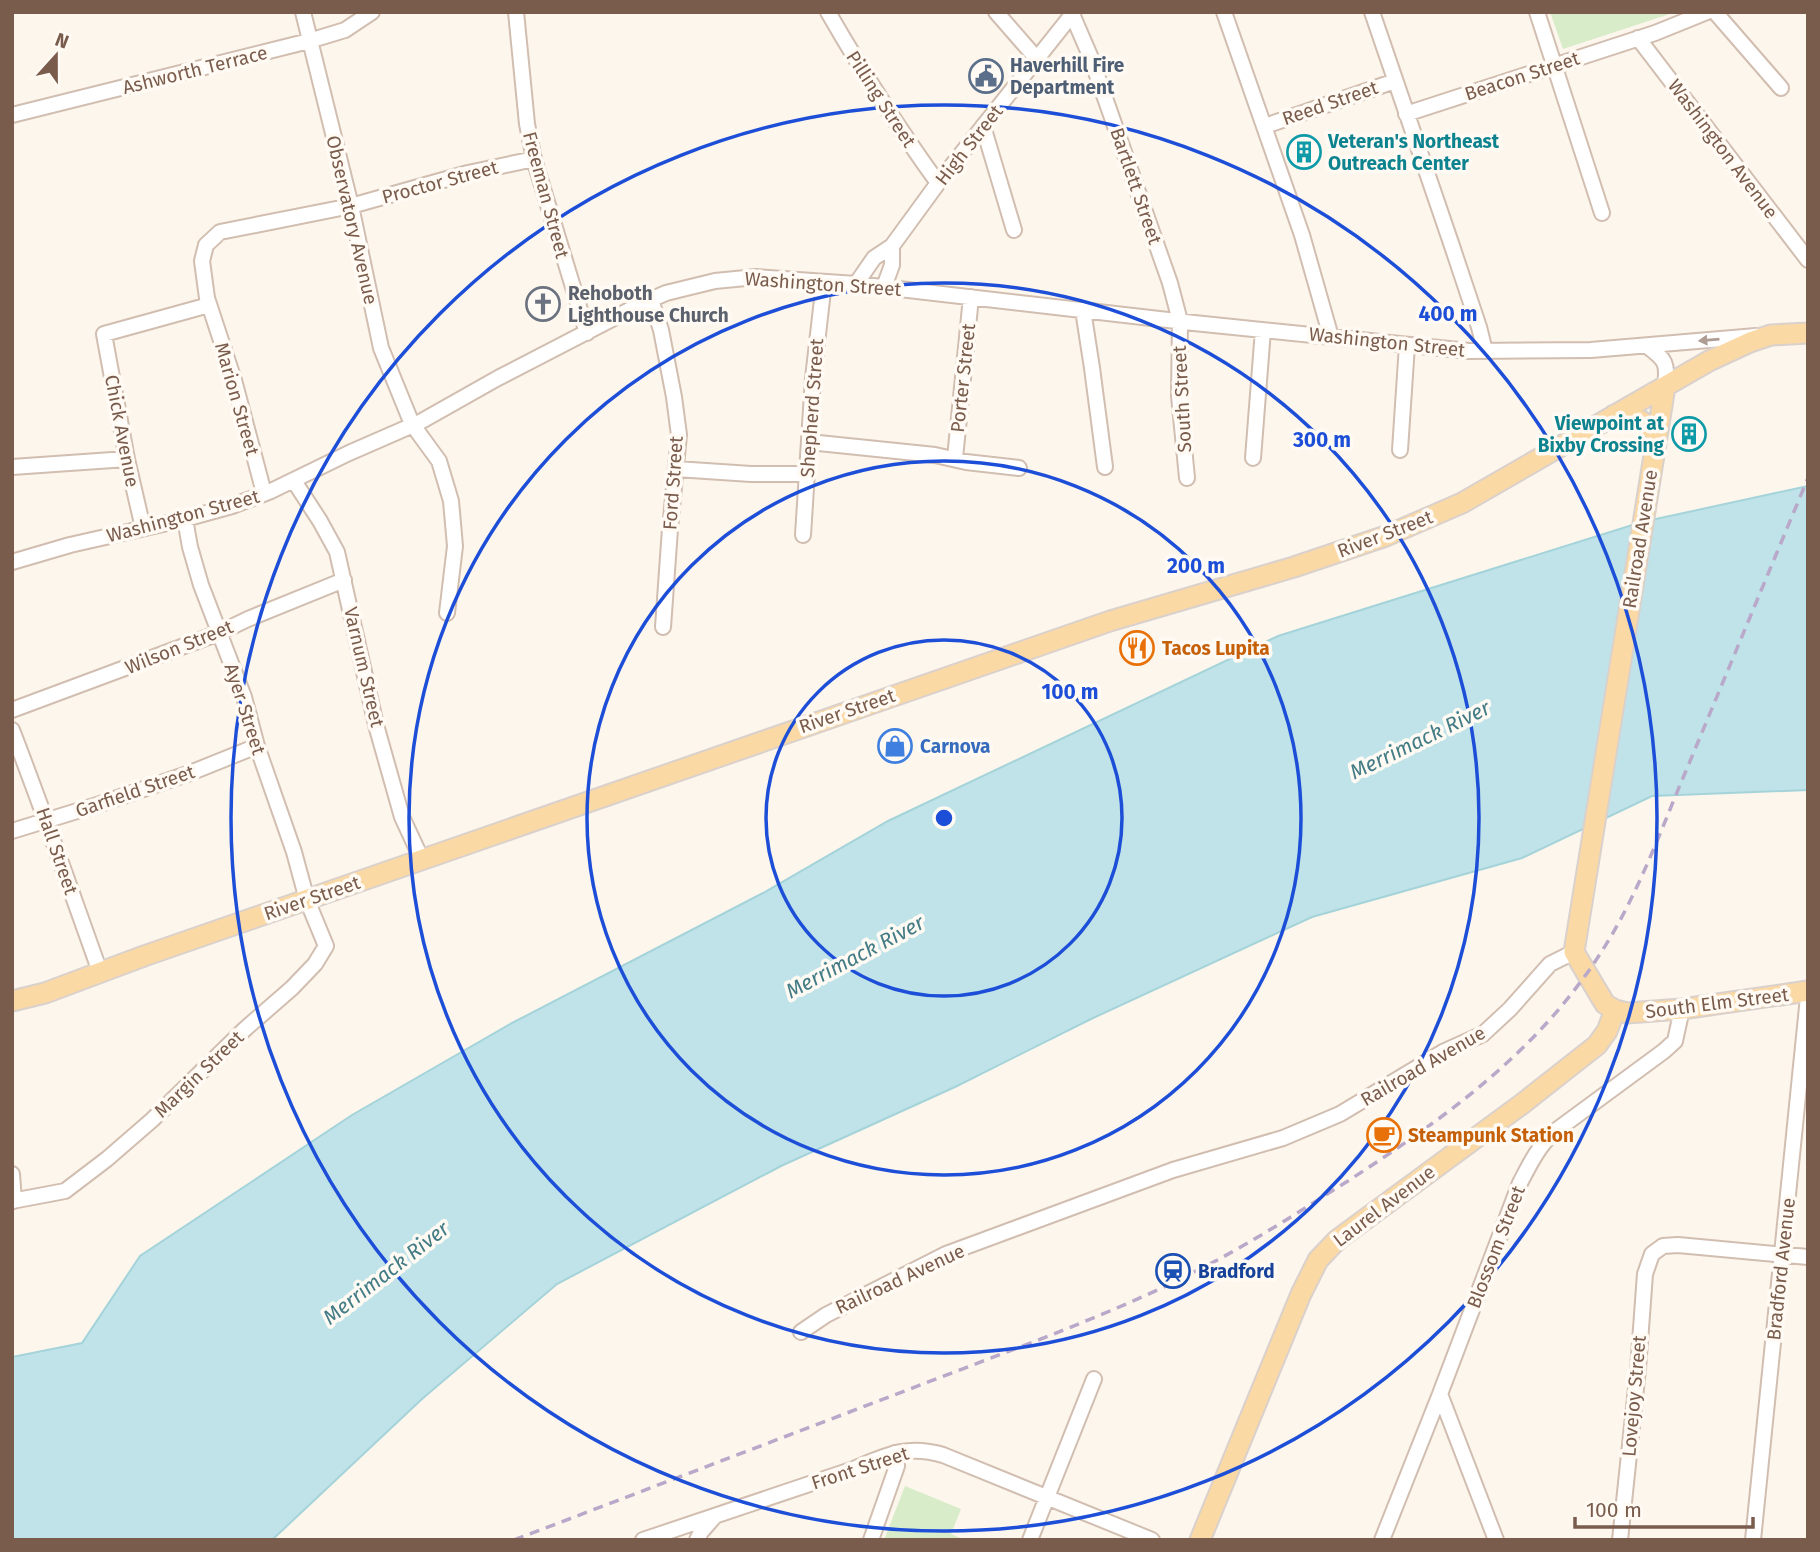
<svg xmlns="http://www.w3.org/2000/svg" width="1820" height="1552" viewBox="0 0 1820 1552" font-family="'Fira Sans',sans-serif">
  <style>
    .green { fill: #d8ecc9 }
    .water { fill: #bfe3e8; stroke: #a5d3da; stroke-width: 2 }
    .lines { fill: none; stroke-linecap: round; stroke-linejoin: round }
    .minor-casing { stroke: #d1beb0; stroke-width: 18 }
    .major-casing { stroke: #dad1cd; stroke-width: 23 }
    .minor { stroke: #fff; stroke-width: 14 }
    .major { stroke: #fbd9a5; stroke-width: 19 }
    .rail { stroke: #b9a8c9; stroke-width: 3.5; stroke-dasharray: 10 7; stroke-linecap: butt }
    .oneway { fill: #af9d94 }
    .ring { fill: none; stroke: #1d4ed8; stroke-width: 3.5 }
    .labels { text-anchor: middle; dominant-baseline: central; stroke-width: 7; stroke-linejoin: round; paint-order: stroke }
    .service-label { font-size: 19px; font-weight: bold; fill: #4e5e75; stroke: #fffaf3; text-anchor: start }
    .street-label { font-size: 19px; fill: #7a5c4d; stroke: #fffaf3 }
    .culture-label { font-size: 19px; font-weight: bold; fill: #0d838f; stroke: #fffaf3; text-anchor: start }
    .worship-label { font-size: 19px; font-weight: bold; fill: #5b616d; stroke: #fffaf3; text-anchor: start }
    .food-label { font-size: 19px; font-weight: bold; fill: #c56008; stroke: #fffaf3; text-anchor: start }
    .shop-label { font-size: 19px; font-weight: bold; fill: #366cbe; stroke: #fffaf3; text-anchor: start }
    .transit-label { font-size: 19px; font-weight: bold; fill: #164399; stroke: #fffaf3; text-anchor: start }
    .water-label { font-size: 21px; font-style: italic; fill: #437c86; stroke: #fffaf3 }
    .centre { fill: #1d4ed8; stroke: #fffaf3; stroke-width: 3.5 }
    .ring-label { font-size: 21px; text-anchor: middle; font-weight: bold; fill: #1d4ed8; stroke: #fffaf3; stroke-width: 7; stroke-linejoin: round; paint-order: stroke }
  </style>
  <rect width="100%" height="100%" fill="#fdf6ec"/>
  <path class="green" d="M1550 12H1676L1563 49Z
    M905 1486 961 1509 951 1534 965 1540H884Z"/>
  <path class="water" d="M1808 486V790L1652 796 1522 858 1312 917 1091 1019 955 1087 781 1166 557 1284 422 1399 272 1540H12V1357L82 1343 140 1256 352 1115 512 1023 763 893 888 821 1278 636 1642 522Z"/>
  <g class="lines">
    <g class="minor-casing">
      <path id="minor" d="M303 12 351 206 381 348 412 424 439 461 451 501 455 546 447 613
        M516 12 527 124 534 159 587 333
        M828 12C862 71 898 128 938 183
        M996 12 1037 59
        M1224 12 1302 235 1331 337
        M1372 12 1451 243 1479 327 1485 351
        M1537 12 1602 213
        M1715 12 1781 88
        M1072 14 1091 58 1170 283 1180 321 1179 396 1187 478
        M1638 38 1808 260
        M1406 114 1655 33 1707 12
        M12 115 309 41 345 30 372 12
        M983 126 1014 230
        M1265 126 1395 81
        M856 284 874 258 892 246 938 183 1074 12
        M884 287 892 265V246
        M651 300 661 330 674 397 679 435 670 529 663 627
        M1083 310 1092 368 1105 467
        M1647 346C1666 360 1668 363 1665 387
        M809 442 935 455 966 462 1019 468
        M1400 450 1407 345
        M955 458 971 297
        M1253 458 1263 330
        M12 467 127 459
        M676 469 751 474H807
        M294 481 320 521 337 552 376 725 402 817 422 860
        M264 493 234 380 207 298 202 261 206 245 220 232 351 206 468 173 534 159
        M143 528 127 459 104 334 209 305
        M803 535 813 378 824 282
        M12 562 70 545 185 519 232 506 271 491 349 453 420 422 498 378 641 304 666 293 715 281 756 277 856 284 1194 323 1469 351 1591 350 1756 336
        M12 710 219 633 248 619 344 580
        M12 730C43 810 71 891 100 972
        M12 831 100 804 190 773 257 746
        M12 1174 14 1201
        M12 1201 65 1191 107 1159 152 1120 245 1029 292 988 315 964 326 946 307 900 294 852 257 746 244 697 201 585 190 547 185 519
        M801 1332 826 1315 946 1254 1173 1170 1283 1138 1340 1114 1443 1052 1483 1034 1510 1009 1550 964 1574 952
        M643 1540 851 1470C885 1456 906 1444 943 1455L1152 1540
        M697 1540 701 1532 715 1516
        M871 1540 897 1466 895 1453
        M1030 1540 1094 1379
        M1382 1540 1440 1394
        M1496 1540 1440 1394 1520 1183C1530 1164 1538 1147 1554 1132L1664 1051 1675 1041 1682 1009
        M1620 1540 1638 1369 1645 1274 1652 1254 1663 1246 1678 1245 1808 1257
        M1753 1540 1808 997"/>
    </g>
    <g class="major-casing">
      <path id="major" d="M1665 387 1574 952 1605 1004 1615 1010 1627 1013 1682 1009 1808 991
        M1614 415 1640 420 1657 433
        M12 1001 45 993 144 956 1110 621 1294 567 1386 536 1462 503 1709 361 1750 342 1771 335 1808 333
        M1200 1540 1301 1294 1318 1260 1337 1240 1522 1104 1597 1045 1607 1031 1615 1010"/>
    </g>
    <use href="#minor" class="minor"/>
    <use href="#major" class="major"/>
    <path class="rail" d="M514 1540 1054 1334C1098 1316 1143 1298 1186 1276 1244 1248 1297 1213 1351 1179 1449 1115 1538 1051 1602 951 1638 895 1662 827 1688 766 1728 670 1768 574 1808 478"/>
  </g>
  <defs><path id="oneway-solid" d="M-6-.8H1V-3.2L6.5 0L1 3.2V.8H-6Z" transform="scale(1.75)"/></defs>
  <use class="oneway" href="#oneway-solid" transform="translate(1709 340) rotate(175)"/>
  <g class="ring">
    <circle cx="944" cy="818" r="178"/>
    <circle cx="944" cy="818" r="357"/>
    <circle cx="944" cy="818" r="535"/>
    <circle cx="944" cy="818" r="713"/>
  </g>
  <defs>
    <g id="civic-ring" transform="scale(1.75)"><circle r="9.5" fill="#fffaf3" stroke="#5c6f8a" stroke-width="1.5"/><path d="M-.6-6.5H3V-4.5H.6V-3L4-1V1h2V6H-6V1h2V-1L-.6-3ZM-1.2 2.5V6h2.4V2.5Z" fill="#5c6f8a"/></g>
    <g id="building-ring" transform="scale(1.75)"><circle r="9.5" fill="#fffaf3" stroke="#0f9aa8" stroke-width="1.5"/><path d="M-4-6H4V6H1V3H-1V6H-4ZM-2.5-4.3h1.7v1.8h-1.7ZM.8-4.3h1.7v1.8H.8ZM-2.5-1h1.7V.8h-1.7ZM.8-1h1.7V.8H.8Z" fill="#0f9aa8"/></g>
    <g id="church-ring" transform="scale(1.75)"><circle r="9.5" fill="#fffaf3" stroke="#6b7280" stroke-width="1.5"/><path d="M-1.2-6h2.4v3.5h3.3v2.4h-3.3V6h-2.4V-.1h-3.3v-2.4h3.3Z" fill="#6b7280"/></g>
    <g id="restaurant-ring" transform="scale(1.75)"><circle r="9.5" fill="#fffaf3" stroke="#e8710a" stroke-width="1.5"/><path d="M-5-6h1v4h1v-4h1v4h1v-4h1v5L-1.5 .5V6h-2V.5L-5-1ZM5-6V6H3V1.5H1.5Q1.5-4 5-6Z" fill="#e8710a"/></g>
    <g id="shop-ring" transform="scale(1.75)"><circle r="9.5" fill="#fffaf3" stroke="#3f7fe0" stroke-width="1.5"/><path d="M-5-2.5h2.3a2.7 3.5 0 0 1 5.4 0H5L5.5 6h-11ZM-1.5-2.5h3a1.5 2.3 0 0 0-3 0Z" fill="#3f7fe0"/></g>
    <g id="cafe-ring" transform="scale(1.75)"><circle r="9.5" fill="#fffaf3" stroke="#e8710a" stroke-width="1.5"/><path d="M-5.5-4.5H6V0H3Q3 3.5 0 3.5H-2.5Q-5.5 3.5-5.5 0ZM3-3.2v2h1.7v-2ZM-6 4.5H4V6H-6Z" fill="#e8710a"/></g>
    <g id="station-ring" transform="scale(1.75)"><circle r="9.5" fill="#fffaf3" stroke="#1a4fb4" stroke-width="1.5"/><path d="M-3-6H3Q5-6 5-4V2Q5 4 3 4L4.5 6H3L1.5 4h-3L-3 6H-4.5L-3 4Q-5 4-5 2V-4Q-5-6-3-6ZM-3.5-4v3h7v-3ZM-3.5 1v1.5H-2V1ZM2 1v1.5H3.5V1Z" fill="#1a4fb4"/></g>
  </defs>
  <g fill-rule="evenodd">
    <use href="#civic-ring" x="986" y="76"/>
    <use href="#building-ring" x="1304" y="152"/>
    <use href="#church-ring" x="543" y="304"/>
    <use href="#building-ring" x="1689" y="434"/>
    <use href="#restaurant-ring" x="1137" y="648"/>
    <use href="#shop-ring" x="895" y="746"/>
    <use href="#cafe-ring" x="1384" y="1135"/>
    <use href="#station-ring" x="1173" y="1271"/>
  </g>
  <g class="labels">
    <g class="service-label">
      <text x="1010" y="65">Haverhill Fire<tspan x="1010" dy="22">Department</tspan></text>
    </g>
    <g class="street-label">
      <text transform="translate(195 70) rotate(-14)">Ashworth Terrace</text>
      <text transform="translate(1522 76) rotate(-18)">Beacon Street</text>
      <text transform="translate(881 99) rotate(57)">Pilling Street</text>
      <text transform="translate(1330 103) rotate(-19)">Reed Street</text>
      <text transform="translate(969 145) rotate(-52)">High Street</text>
      <text transform="translate(1723 149) rotate(53)">Washington Avenue</text>
      <text transform="translate(440 182) rotate(-15)">Proctor Street</text>
      <text transform="translate(1136 186) rotate(71)">Bartlett Street</text>
      <text transform="translate(546 195) rotate(75)">Freeman Street</text>
      <text transform="translate(352 220) rotate(77)">Observatory Avenue</text>
      <text transform="translate(823 284) rotate(4)">Washington Street</text>
      <text transform="translate(1387 342) rotate(6)">Washington Street</text>
      <text transform="translate(963 378) rotate(-84)">Porter Street</text>
      <text transform="translate(237 399) rotate(74)">Marion Street</text>
      <text transform="translate(1182 399) rotate(-93)">South Street</text>
      <text transform="translate(812 408) rotate(-86)">Shepherd Street</text>
      <text transform="translate(122 431) rotate(79)">Chick Avenue</text>
      <text transform="translate(673 483) rotate(-86)">Ford Street</text>
      <text transform="translate(183 516) rotate(-15)">Washington Street</text>
      <text transform="translate(1385 534) rotate(-21)">River Street</text>
      <text transform="translate(1640 539) rotate(-81)">Railroad Avenue</text>
      <text transform="translate(179 647) rotate(-22)">Wilson Street</text>
      <text transform="translate(364 667) rotate(77)">Varnum Street</text>
      <text transform="translate(245 709) rotate(72)">Ayer Street</text>
      <text transform="translate(847 711) rotate(-19)">River Street</text>
      <text transform="translate(135 791) rotate(-19)">Garfield Street</text>
      <text transform="translate(57 851) rotate(71)">Hall Street</text>
      <text transform="translate(312 898) rotate(-19)">River Street</text>
      <text transform="translate(1717 1003) rotate(-7)">South Elm Street</text>
      <text transform="translate(1423 1066) rotate(-30)">Railroad Avenue</text>
      <text transform="translate(199 1074) rotate(-44)">Margin Street</text>
      <text transform="translate(1384 1206) rotate(-37)">Laurel Avenue</text>
      <text transform="translate(1496 1247) rotate(-69)">Blossom Street</text>
      <text transform="translate(1781 1269) rotate(-84)">Bradford Avenue</text>
      <text transform="translate(900 1279) rotate(-25)">Railroad Avenue</text>
      <text transform="translate(1634 1396) rotate(-85)">Lovejoy Street</text>
      <text transform="translate(860 1468) rotate(-18)">Front Street</text>
    </g>
    <g class="culture-label">
      <text x="1328" y="141">Veteran's Northeast<tspan x="1328" dy="22">Outreach Center</tspan></text>
      <text x="1664" y="423" text-anchor="end">Viewpoint at<tspan x="1664" dy="22">Bixby Crossing</tspan></text>
    </g>
    <g class="worship-label">
      <text x="568" y="293">Rehoboth<tspan x="568" dy="22">Lighthouse Church</tspan></text>
    </g>
    <g class="food-label">
      <text x="1162" y="648">Tacos Lupita</text>
      <text x="1408" y="1135">Steampunk Station</text>
    </g>
    <g class="shop-label">
      <text x="920" y="746">Carnova</text>
    </g>
    <g class="transit-label">
      <text x="1198" y="1271">Bradford</text>
    </g>
    <g class="water-label">
      <text transform="translate(1420 740) rotate(-26)">Merrimack River</text>
      <text transform="translate(855 957) rotate(-28)">Merrimack River</text>
      <text transform="translate(386 1273) rotate(-38)">Merrimack River</text>
    </g>
  </g>
  <circle cx="944" cy="818" r="10" class="centre"/>
  <g class="ring-label">
    <text x="1448" y="321">400 m</text>
    <text x="1322" y="447">300 m</text>
    <text x="1196" y="573">200 m</text>
    <text x="1070" y="699">100 m</text>
  </g>
  <rect width="1820" height="1552" fill="none" stroke="#7a5c4d" stroke-width="28"/>
  <g transform="translate(56 56) rotate(21)" stroke="#fffaf3" stroke-width="5" paint-order="stroke">
  <path d="M0-5L12 26L0 18L-12 26Z" fill="#7a5c4d"/>
  <text y="-10" font-size="19" font-weight="bold" text-anchor="middle" fill="#7a5c4d">N</text>
  </g>
  <path d="M1575 1517v10h178v-10" fill="none" stroke="#7a5c4d" stroke-width="3.5"/>
  <text x="1586" y="1517" font-size="21" fill="#7a5c4d" stroke="#fffaf3" stroke-width="5" paint-order="stroke">100 m</text>
</svg>
